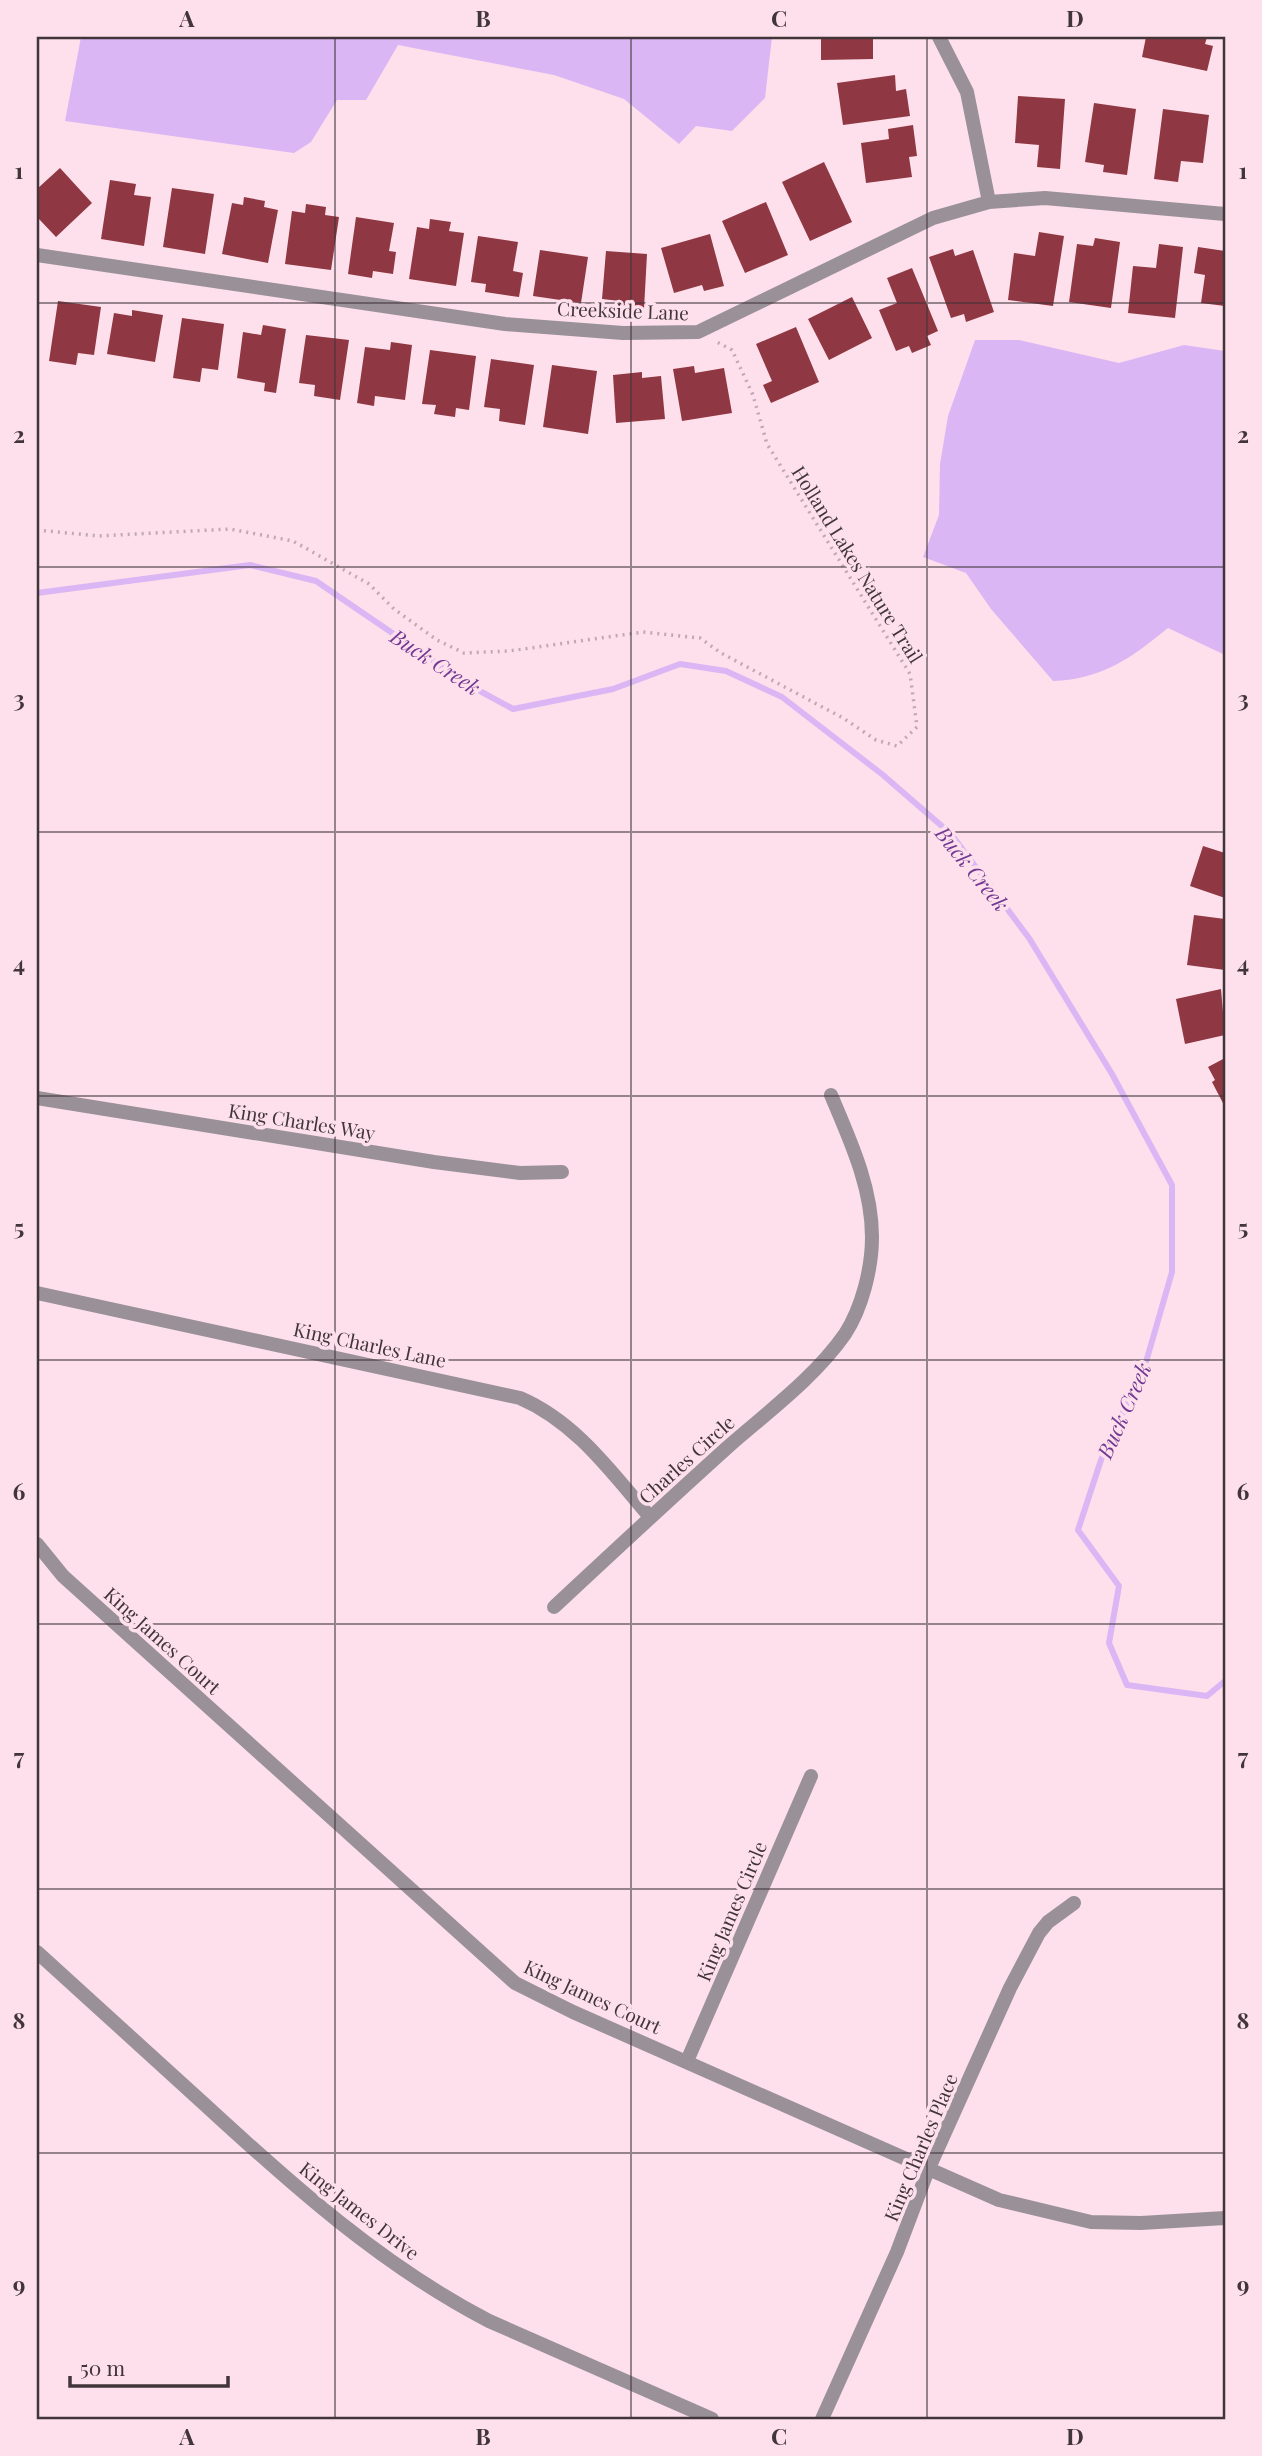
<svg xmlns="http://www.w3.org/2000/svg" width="1262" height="2456" viewBox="0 0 1262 2456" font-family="'Playfair Display',serif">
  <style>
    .water { fill: #dbb6f5 }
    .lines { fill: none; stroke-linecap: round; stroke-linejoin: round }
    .stream { stroke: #dbb6f5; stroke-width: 6 }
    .building { fill: #8f3742 }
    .path { stroke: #bfa8b1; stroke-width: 3.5; stroke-dasharray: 2 5; stroke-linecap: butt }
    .minor { stroke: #9a9098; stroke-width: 14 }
    .grid { fill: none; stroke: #41353a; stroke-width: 2; stroke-opacity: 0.55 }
    .labels { text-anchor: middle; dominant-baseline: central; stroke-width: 7; stroke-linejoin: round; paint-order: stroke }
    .street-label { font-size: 19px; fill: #41353a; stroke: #fde0eb }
    .water-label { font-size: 21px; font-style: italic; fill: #723994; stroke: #fde0eb }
    .neatline { fill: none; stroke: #41353a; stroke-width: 2.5 }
    .grid-label { font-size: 23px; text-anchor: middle; font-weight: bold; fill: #41353a }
  </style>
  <rect width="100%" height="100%" fill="#fde0eb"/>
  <path class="water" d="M81 37H772L765 98 732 131 696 126 679 144 624 99 554 75 398 45 366 100H337L311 142 294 153 65 121Z
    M975 340H1019L1119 363 1184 345 1225 351V655L1168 628C1131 658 1103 679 1053 681L991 609 966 573 923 557 939 515 940 464 948 416Z"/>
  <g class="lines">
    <path class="stream" d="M37 593 250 565 316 581 467 684 513 709 613 689 680 664 726 671 782 697 883 775 951 834 1029 938 1112 1074 1172 1185V1272L1146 1362 1101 1460 1078 1530 1119 1586 1109 1643 1127 1685 1207 1696 1225 1681"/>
  </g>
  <path class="building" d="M821 37H873V59L821 60Z
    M1146 37H1207L1205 44 1213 46 1207 71 1142 57Z
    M895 75 896 91 906 89 910 116 843 125 837 83Z
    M1018 96 1065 99 1060 169 1037 167 1039 145 1015 143Z
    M1094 103 1136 109 1127 175 1103 172 1104 165 1085 162Z
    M1163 109 1209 115 1203 163 1181 161 1178 182 1154 179Z
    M913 125 917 156 909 157 912 177 866 183 861 143 889 139 888 129Z
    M824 162 852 222 810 241 782 182Z
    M60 168 92 203 56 237 39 219 37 221V189Z
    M110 180 136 184 134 195 151 197 144 246 101 239Z
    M172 188 214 194 205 254 163 247Z
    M244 197 265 201 264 207 278 210 268 263 222 254 232 203 243 205Z
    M766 202 788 255 745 273 722 221Z
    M306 204 326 207 325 215 339 217 331 270 285 264 292 211 305 213Z
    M356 217 394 223 389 251 396 252 393 274 373 271 372 278 348 274Z
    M430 219 451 222 449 231 464 233 456 286 409 279 417 227 429 229Z
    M1039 232 1064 236 1053 306 1008 300 1014 253 1035 256Z
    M710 234 724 286 704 291 702 285 674 293 661 248Z
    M478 236 518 242 513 271 523 273 519 297 485 292 486 284 471 282Z
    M1095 238 1120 242 1111 308 1069 302 1077 244 1093 246Z
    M1159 244 1183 247 1175 318 1128 313 1133 266 1156 268Z
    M1198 247 1225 251V306L1201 303 1205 275 1194 273Z
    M953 249 955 256 973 250 994 312 966 322 964 314 951 318 929 257Z
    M540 250 588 257 581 303 533 296Z
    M606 251 647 254 644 309 619 308 620 301 602 299Z
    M912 268 938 331 927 336 931 345 912 353 909 346 896 351 879 310 897 303 887 278Z
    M852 297 872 338 829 360 808 319Z
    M58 301 101 307 94 355 78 353 76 365 49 361Z
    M132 310 163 315 155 362 107 354 114 313 132 316Z
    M182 318 224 324 218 370 202 368 200 382 173 378Z
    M263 325 286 329 276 393 264 391 265 383 237 378 243 332 261 335Z
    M796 327 819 382 771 403 763 385 772 381 756 344Z
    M306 335 349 340 340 400 314 396 315 385 299 383Z
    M391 342 412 345 405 400 375 396 374 406 357 403 365 347 390 350Z
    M430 350 476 356 469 410 456 408 455 417 434 414 436 405 422 404Z
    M491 359 534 365 525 425 499 421 500 409 484 407Z
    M552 365 597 371 588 434 543 427Z
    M694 366 695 373 724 368 732 413 682 421 673 369Z
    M642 372V378L661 376 665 419 616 423 613 375Z
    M1203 846 1225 853V898L1190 886Z
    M1194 915 1225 919V970L1187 965Z
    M1221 989 1225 1035 1185 1044 1176 999Z
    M1225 1058V1107L1212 1082 1215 1080 1208 1067Z"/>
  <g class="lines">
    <path class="path" d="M37 530 99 536 230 529 293 541 369 584 394 609 437 640 464 653 509 651 643 632 700 638 721 653 843 718 876 740 897 746 917 727 910 674 767 444 753 395 732 350 715 341"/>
    <path class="minor" d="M939 37 967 92 989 202
      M37 255 505 324 623 333 698 332 933 218 989 202 1045 198 1225 214
      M37 1098 434 1162 520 1173 562 1172
      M37 1293 520 1398C576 1422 612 1473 650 1517
      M37 1544 63 1576 515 1983 573 2012 999 2200 1091 2222 1141 2223 1225 2218
      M554 1607C612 1553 671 1498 730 1445 769 1411 815 1377 845 1334 862 1308 872 1268 872 1237 872 1187 850 1140 831 1095
      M37 1952C92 2002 147 2052 202 2102 291 2184 381 2265 489 2321L712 2419
      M687 2061 811 1776
      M822 2419 897 2252 928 2170 1010 1988 1039 1933 1048 1922 1074 1903"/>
  </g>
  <path class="grid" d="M335 37V2419M631 37V2419M927 37V2419M37 303H1225M37 567H1225M37 832H1225M37 1096H1225M37 1360H1225M37 1624H1225M37 1889H1225M37 2153H1225"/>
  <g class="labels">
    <g class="street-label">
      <text transform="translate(623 310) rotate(2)">Creekside Lane</text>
      <text transform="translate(858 564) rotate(58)">Holland Lakes Nature Trail</text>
      <text transform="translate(302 1121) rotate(9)">King Charles Way</text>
      <text transform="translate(370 1344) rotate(12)">King Charles Lane</text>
      <text transform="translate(686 1459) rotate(-42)">Charles Circle</text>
      <text transform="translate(163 1640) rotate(42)">King James Court</text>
      <text transform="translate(731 1911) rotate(-67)">King James Circle</text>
      <text transform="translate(593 1996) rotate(25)">King James Court</text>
      <text transform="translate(920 2147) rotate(-67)">King Charles Place</text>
      <text transform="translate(360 2210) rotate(38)">King James Drive</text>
    </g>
    <g class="water-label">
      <text transform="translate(436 661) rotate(33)">Buck Creek</text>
      <text transform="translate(973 868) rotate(51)">Buck Creek</text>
      <text transform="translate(1123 1410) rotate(-66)">Buck Creek</text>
    </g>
  </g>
  <rect width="1262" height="2456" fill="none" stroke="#fde0eb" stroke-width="77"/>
  <path d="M70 2376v10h158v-10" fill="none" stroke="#41353a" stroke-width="3.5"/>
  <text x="80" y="2376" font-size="21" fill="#41353a" stroke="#fde0eb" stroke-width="5" paint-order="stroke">50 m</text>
  <rect x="38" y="38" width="1186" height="2380" class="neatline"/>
  <g class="grid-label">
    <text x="187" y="27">A</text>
    <text x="483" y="27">B</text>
    <text x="779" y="27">C</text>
    <text x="1075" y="27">D</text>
    <text x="19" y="179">1</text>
    <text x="1243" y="179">1</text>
    <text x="19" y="443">2</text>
    <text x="1243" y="443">2</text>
    <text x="19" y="707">3</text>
    <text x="1243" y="707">3</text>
    <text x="19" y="972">4</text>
    <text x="1243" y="972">4</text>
    <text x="19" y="1236">5</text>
    <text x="1243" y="1236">5</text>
    <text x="19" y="1500">6</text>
    <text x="1243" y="1500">6</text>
    <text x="19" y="1765">7</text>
    <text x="1243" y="1765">7</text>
    <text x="19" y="2029">8</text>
    <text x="1243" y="2029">8</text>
    <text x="19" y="2293">9</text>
    <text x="1243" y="2293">9</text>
    <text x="187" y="2445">A</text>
    <text x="483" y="2445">B</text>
    <text x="779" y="2445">C</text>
    <text x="1075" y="2445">D</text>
  </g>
</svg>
